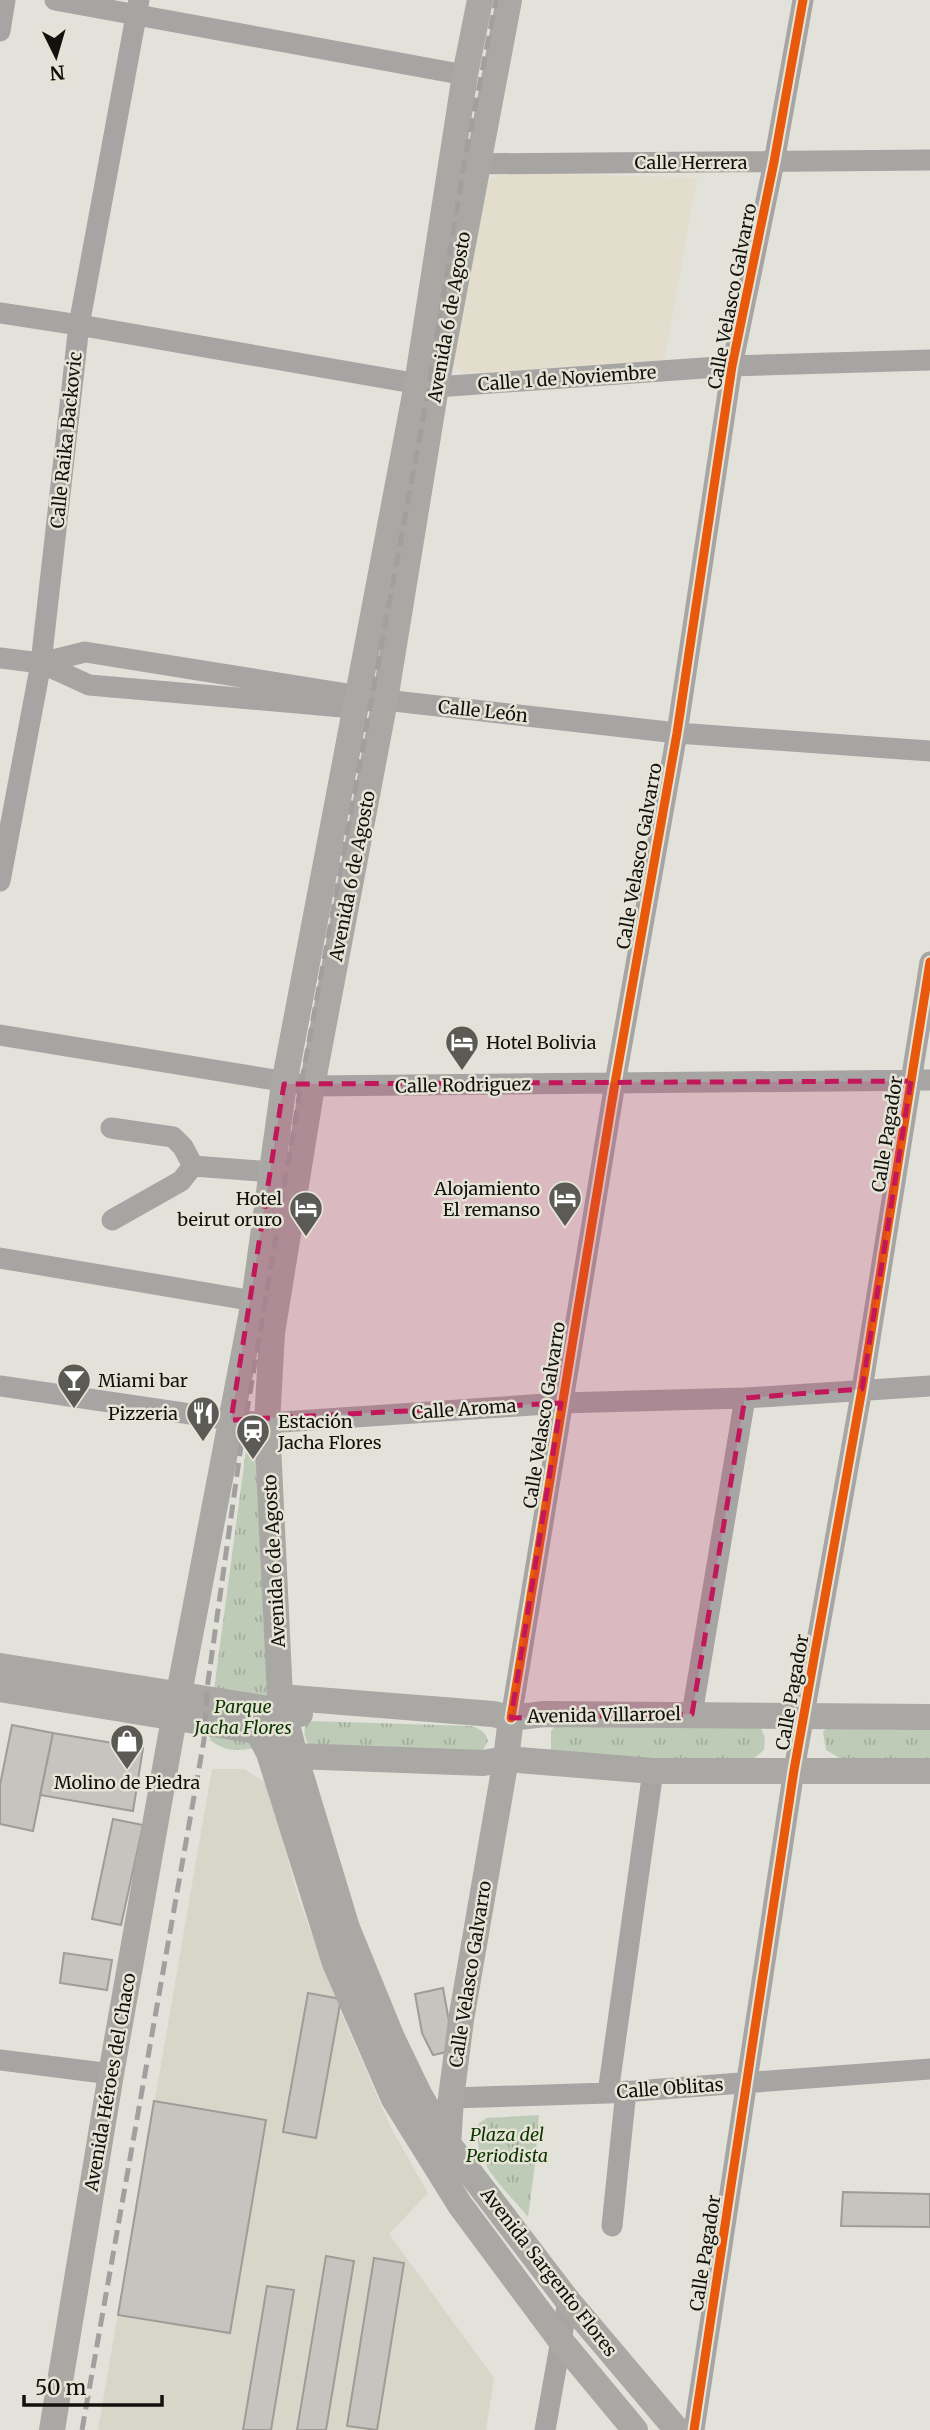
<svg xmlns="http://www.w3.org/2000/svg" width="930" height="2430" viewBox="0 0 930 2430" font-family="Merriweather,serif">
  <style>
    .built { fill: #d8d6c8 }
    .education { fill: #e2ddcd }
    .park { fill: url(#park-tufts) }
    .building { fill: #c5c4be; stroke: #9d9c96; stroke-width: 2 }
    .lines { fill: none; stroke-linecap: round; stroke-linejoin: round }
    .minor { stroke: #a6a5a3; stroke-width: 21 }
    .major { stroke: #a9a8a4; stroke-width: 26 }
    .rail { stroke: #a1a09e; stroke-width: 5; stroke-dasharray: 14 7; stroke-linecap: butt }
    .cycleway-casing { stroke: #e6e4d7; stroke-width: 13 }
    .cycleway { stroke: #e8590c; stroke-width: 9 }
    .marked { fill: #c2185b; fill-opacity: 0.2; stroke: #c2185b; stroke-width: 5; stroke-dasharray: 14 9; stroke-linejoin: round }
    .labels { text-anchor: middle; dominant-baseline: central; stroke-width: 5; stroke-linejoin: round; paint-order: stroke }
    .street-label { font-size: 18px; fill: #12110d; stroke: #e6e4d7 }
    .poi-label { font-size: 18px; fill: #12110d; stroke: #e6e4d7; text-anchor: start }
    .park-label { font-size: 18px; font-style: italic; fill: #0c3400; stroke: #e6e4d7 }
  </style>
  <defs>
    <pattern id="park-tufts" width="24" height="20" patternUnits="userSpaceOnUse" patternTransform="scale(1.75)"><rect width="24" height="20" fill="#becbb7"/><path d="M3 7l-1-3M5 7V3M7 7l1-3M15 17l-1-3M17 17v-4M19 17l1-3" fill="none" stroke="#a2ad9c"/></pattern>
  </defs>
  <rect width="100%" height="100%" fill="#e2e1da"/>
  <path class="built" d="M212 1769H244L268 1784 297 1894 339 2008 391 2128 428 2193 389 2234 494 2378 486 2430H98Z"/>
  <path class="education" d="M505 172 697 178 664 363 464 373 452 363 484 184Z"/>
  <path class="park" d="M260 1447 271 1698 262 1745C244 1752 226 1753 210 1740L212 1705 246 1450Z
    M307 1721 471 1726C480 1729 485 1731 488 1741L481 1753 311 1748C305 1740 302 1731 307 1721Z
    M560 1721 761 1728 765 1738 764 1750 752 1760 666 1761 551 1752V1731Z
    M930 1722V1760L841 1759 826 1750 823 1732 829 1726Z
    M539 2115 535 2163 528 2217C507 2190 469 2161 479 2123L487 2118Z"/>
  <path class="building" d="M12 1725 53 1733 33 1831 0 1824V1785Z
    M53 1733 143 1748 133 1811 40 1795Z
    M113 1819 143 1825 121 1925 92 1919Z
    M64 1953 112 1960 107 1990 60 1983Z
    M443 1988 450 2027 447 2052 433 2055 422 2033 415 1994Z
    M308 1993 341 1999 316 2138 283 2132Z
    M154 2101 266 2120 230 2333 118 2315Z
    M843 2192 930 2194V2227L841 2226Z
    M326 2256 354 2261 326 2430H297Z
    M374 2258 404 2263 377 2430 347 2426Z
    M267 2286 294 2290 271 2430H243Z"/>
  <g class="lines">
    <path class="minor" d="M55 0 465 75
      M0 31 5 0
      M465 164 930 160
      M0 313 79 325 436 387 732 366 930 360
      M0 658 41 663 89 685 354 708
      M41 663 85 652 385 700 677 733 930 751
      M0 881 41 663 79 325 139 0
      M0 1035 312 1086 930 1080
      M111 1128 173 1137 183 1147 193 1166
      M112 1220 181 1181 193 1166 272 1172
      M0 1258 254 1301
      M0 1386 231 1420 267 1423 561 1403 745 1398 930 1386
      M692 1714 745 1398
      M511 1718 615 1083 677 733 732 366 774 162 803 0
      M0 2060 111 2074
      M608 2093 653 1771
      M451 2098 608 2093 930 2069
      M612 2226 626 2091
      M545 2430 568 2301
      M694 2430 794 1770 862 1389 930 962"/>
    <path class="major" d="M509 0 436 387 385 700 312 1086 272 1333 267 1423 280 1697 295 1756 347 1928 392 2038 419 2094 449 2145 568 2301 677 2430
      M0 1666 300 1714
      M0 1689 275 1734
      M280 1697 493 1714 511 1718 544 1714 930 1717
      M258 1732 269 1753 335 1963 394 2099 460 2205 561 2341 635 2430
      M295 1756 483 1763 506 1759 653 1771H930
      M448 2146 451 2098 461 2020 506 1759 511 1718
      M52 2430 111 2074 171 1735 254 1301 284 1084 417 384 465 75 480 0"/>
    <path class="rail" d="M82 2430 204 1740 207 1689 240 1453 301 1085 429 386 464 164 496 0"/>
    <g class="cycleway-casing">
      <path id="cycleway" d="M511 1718 615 1083 677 733 732 366 774 162 803 0
        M694 2430 794 1770 862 1389 930 962"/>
    </g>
    <use href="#cycleway" class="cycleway"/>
  </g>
  <path class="marked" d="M911 1081 862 1389 745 1398 692 1714 511 1718 561 1403 231 1420 284 1084Z"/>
  <defs>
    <g id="hotel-pin" transform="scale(1.75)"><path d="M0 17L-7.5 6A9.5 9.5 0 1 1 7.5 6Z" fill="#5b5a55" stroke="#e6e4d7"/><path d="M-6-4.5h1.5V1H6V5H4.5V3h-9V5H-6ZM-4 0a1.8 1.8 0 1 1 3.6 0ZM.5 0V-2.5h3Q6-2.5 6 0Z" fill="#fff"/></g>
    <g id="bar-pin" transform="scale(1.75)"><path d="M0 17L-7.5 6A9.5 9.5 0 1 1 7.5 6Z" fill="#5b5a55" stroke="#e6e4d7"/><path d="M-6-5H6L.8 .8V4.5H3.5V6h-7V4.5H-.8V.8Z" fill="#fff"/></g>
    <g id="restaurant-pin" transform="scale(1.75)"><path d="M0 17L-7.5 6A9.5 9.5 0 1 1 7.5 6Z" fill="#5b5a55" stroke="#e6e4d7"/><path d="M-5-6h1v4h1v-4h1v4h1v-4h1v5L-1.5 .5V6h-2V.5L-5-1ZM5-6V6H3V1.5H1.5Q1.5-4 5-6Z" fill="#fff"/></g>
    <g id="station-pin" transform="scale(1.75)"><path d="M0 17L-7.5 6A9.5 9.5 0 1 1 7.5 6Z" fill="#5b5a55" stroke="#e6e4d7"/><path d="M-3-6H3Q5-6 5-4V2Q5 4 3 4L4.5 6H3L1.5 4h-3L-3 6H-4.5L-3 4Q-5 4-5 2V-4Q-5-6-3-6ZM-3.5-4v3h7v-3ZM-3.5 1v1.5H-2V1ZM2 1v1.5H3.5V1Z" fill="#fff"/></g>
    <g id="shop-pin" transform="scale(1.75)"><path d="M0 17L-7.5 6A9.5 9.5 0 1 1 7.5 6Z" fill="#5b5a55" stroke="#e6e4d7"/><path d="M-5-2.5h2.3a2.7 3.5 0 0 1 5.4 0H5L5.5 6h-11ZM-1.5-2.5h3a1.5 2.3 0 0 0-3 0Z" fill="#fff"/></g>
  </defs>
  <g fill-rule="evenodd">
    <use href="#hotel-pin" x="462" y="1042"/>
    <use href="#hotel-pin" x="565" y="1198"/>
    <use href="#hotel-pin" x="306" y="1208"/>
    <use href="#bar-pin" x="74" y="1380"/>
    <use href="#restaurant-pin" x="203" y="1413"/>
    <use href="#station-pin" x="253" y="1431"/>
    <use href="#shop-pin" x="127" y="1741"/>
  </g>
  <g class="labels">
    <g class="street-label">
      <text x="691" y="162">Calle Herrera</text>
      <text transform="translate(732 296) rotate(-79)">Calle Velasco Galvarro</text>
      <text transform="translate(449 317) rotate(-80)">Avenida 6 de Agosto</text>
      <text transform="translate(567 378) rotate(-4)">Calle 1 de Noviembre</text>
      <text transform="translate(66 440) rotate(-84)">Calle Raika Backovic</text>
      <text transform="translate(483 711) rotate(6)">Calle León</text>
      <text transform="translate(639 856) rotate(-80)">Calle Velasco Galvarro</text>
      <text transform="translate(352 876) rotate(-79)">Avenida 6 de Agosto</text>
      <text transform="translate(463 1085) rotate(-1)">Calle Rodriguez</text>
      <text transform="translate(887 1134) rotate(-81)">Calle Pagador</text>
      <text transform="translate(464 1409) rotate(-4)">Calle Aroma</text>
      <text transform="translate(544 1415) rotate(-81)">Calle Velasco Galvarro</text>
      <text transform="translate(274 1561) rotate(-93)">Avenida 6 de Agosto</text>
      <text transform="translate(792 1692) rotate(-80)">Calle Pagador</text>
      <text transform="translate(604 1715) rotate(-1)">Avenida Villarroel</text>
      <text transform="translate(470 1974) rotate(-81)">Calle Velasco Galvarro</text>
      <text transform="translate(110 2082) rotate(-80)">Avenida Héroes del Chaco</text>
      <text transform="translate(670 2088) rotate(-4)">Calle Oblitas</text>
      <text transform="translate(705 2253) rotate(-81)">Calle Pagador</text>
      <text transform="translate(549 2272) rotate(52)">Avenida Sargento Flores</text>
    </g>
    <g class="poi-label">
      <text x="486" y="1042">Hotel Bolivia</text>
      <text x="540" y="1188" text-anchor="end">Alojamiento<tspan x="540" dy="21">El remanso</tspan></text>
      <text x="282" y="1198" text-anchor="end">Hotel<tspan x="282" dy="21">beirut oruro</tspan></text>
      <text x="98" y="1380">Miami bar</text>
      <text x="178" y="1413" text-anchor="end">Pizzeria</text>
      <text x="278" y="1421">Estación<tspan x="278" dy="21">Jacha Flores</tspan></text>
      <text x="127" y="1782" text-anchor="middle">Molino de Piedra</text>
    </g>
    <g class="park-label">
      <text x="243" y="1706">Parque<tspan x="243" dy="21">Jacha Flores</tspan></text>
      <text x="507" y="2134">Plaza del<tspan x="507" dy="21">Periodista</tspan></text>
    </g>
  </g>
  <g transform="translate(56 56) rotate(175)" stroke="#e6e4d7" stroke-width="5" paint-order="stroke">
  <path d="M0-5L12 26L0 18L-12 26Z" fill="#12110d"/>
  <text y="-10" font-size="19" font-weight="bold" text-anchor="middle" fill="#12110d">N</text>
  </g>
  <path d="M24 2395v10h138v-10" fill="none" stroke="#12110d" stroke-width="3.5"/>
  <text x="35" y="2395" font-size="21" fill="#12110d" stroke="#e6e4d7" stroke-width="5" paint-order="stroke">50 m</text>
</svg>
